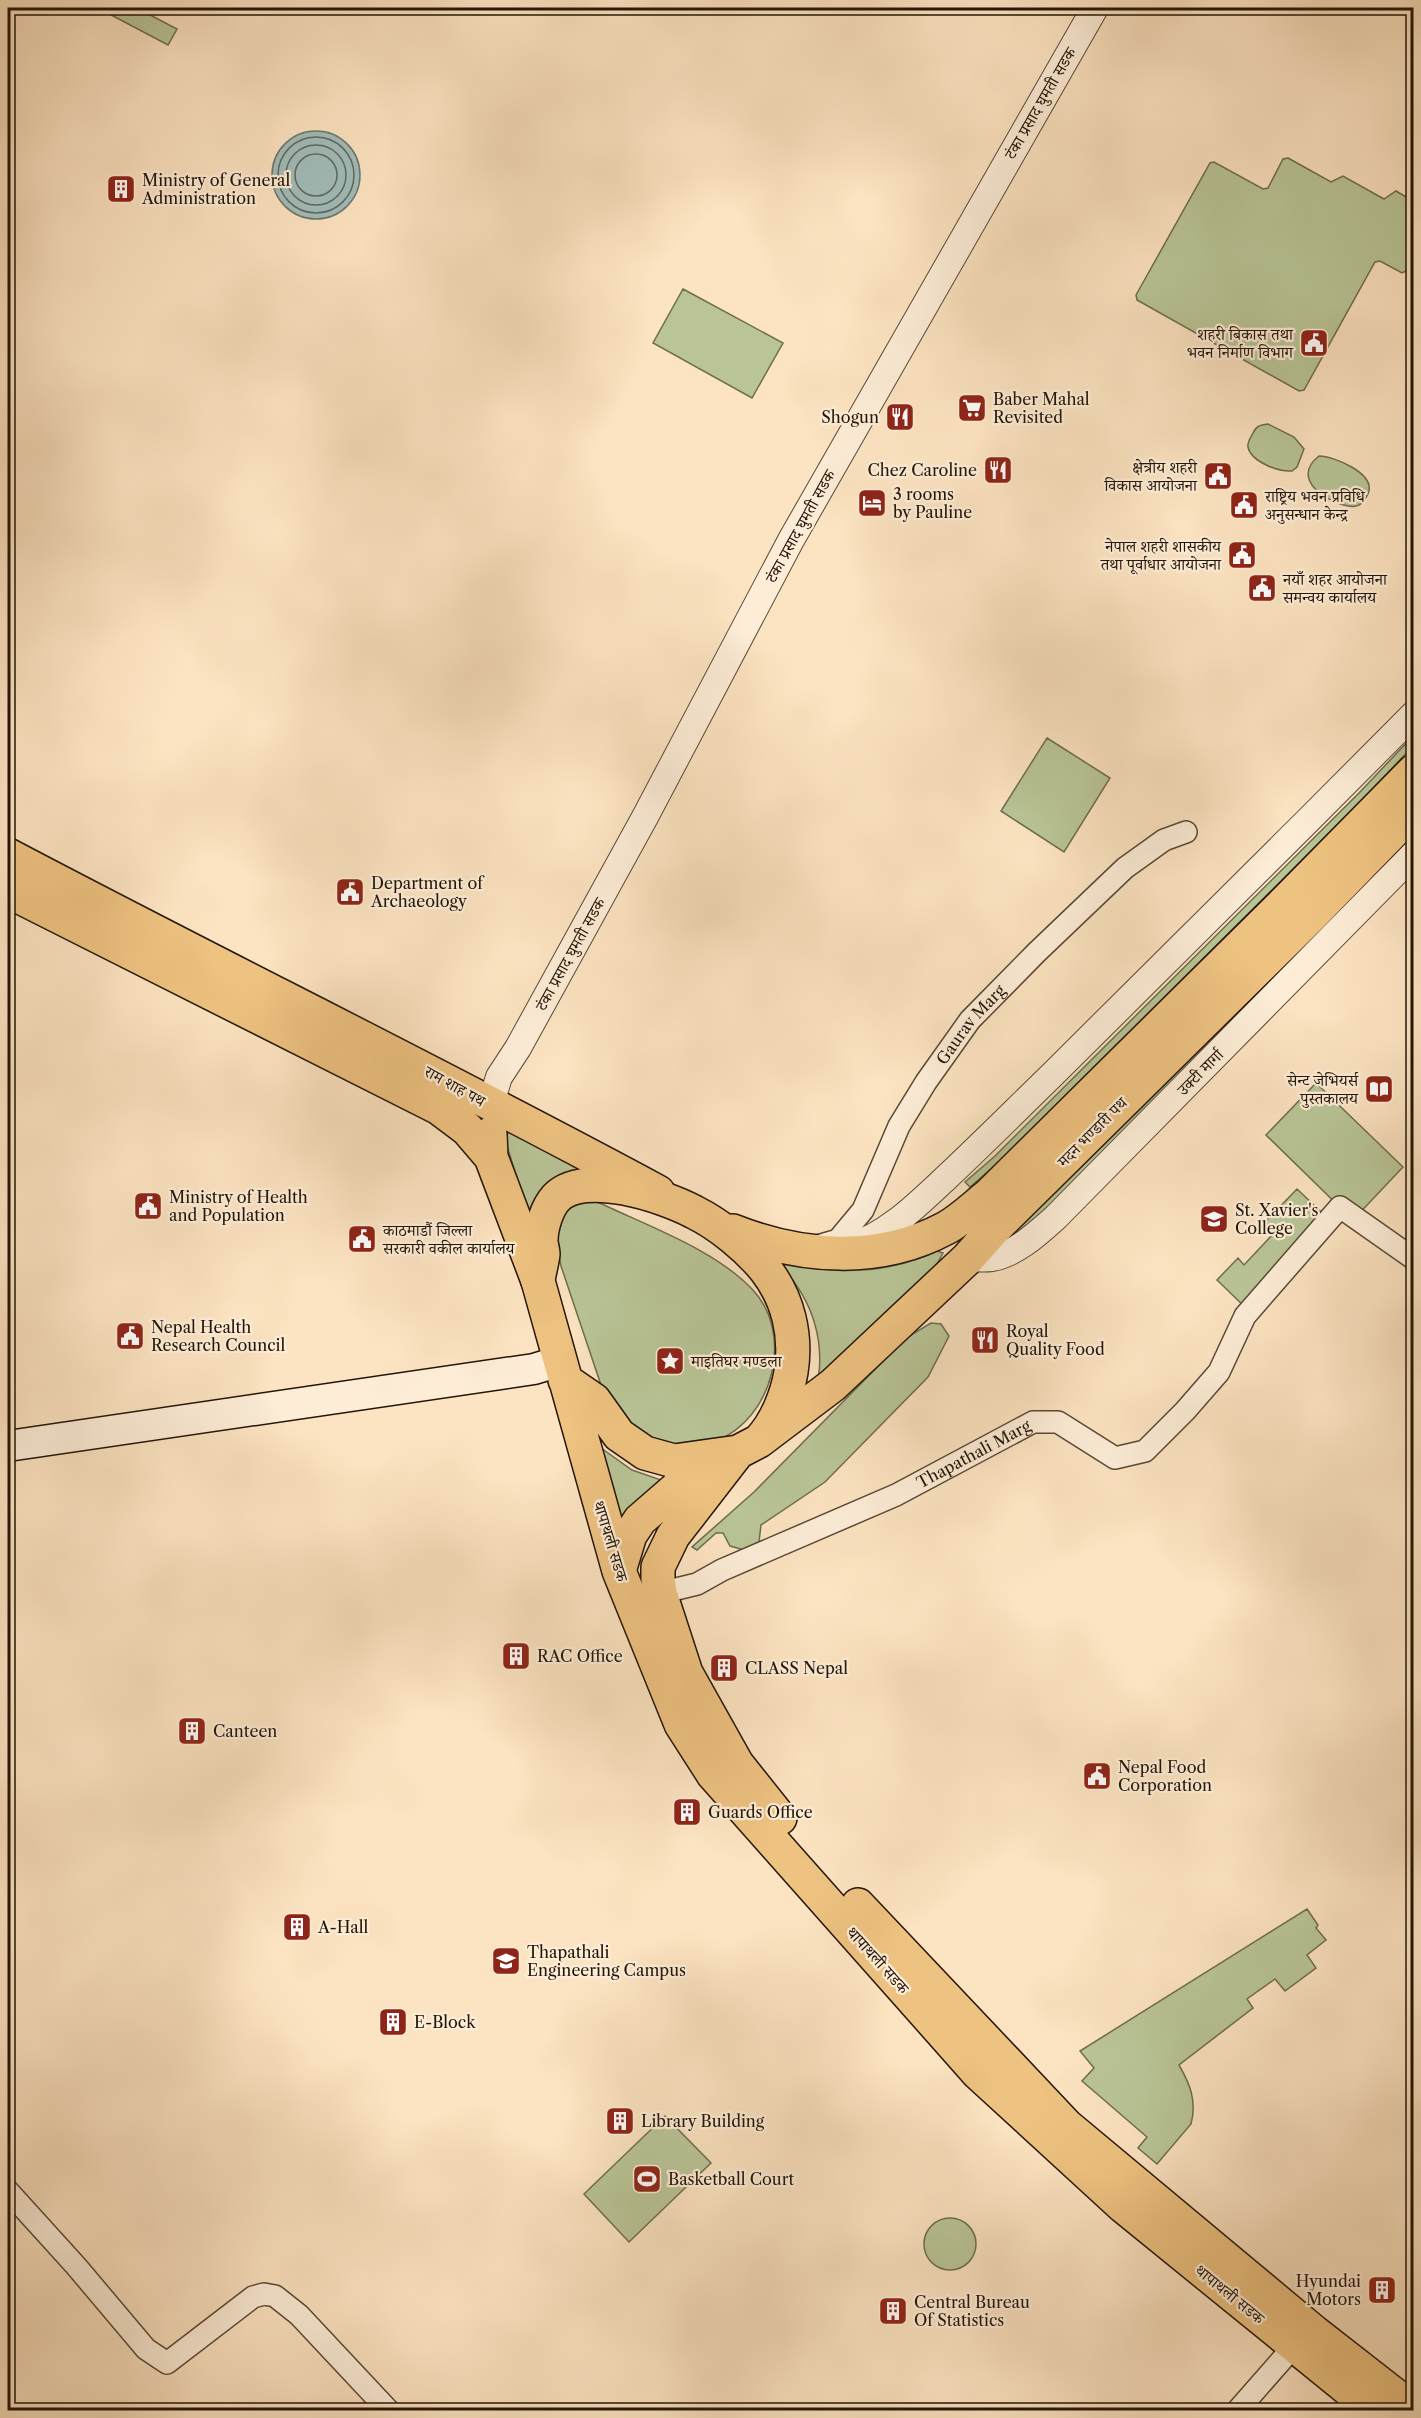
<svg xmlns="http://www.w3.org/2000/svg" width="1421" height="2418" viewBox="0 0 1421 2418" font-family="'Libre Caslon Text','Noto Serif Devanagari',serif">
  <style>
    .green { fill: #b9c597; stroke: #6e6c4f; stroke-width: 1.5 }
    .water { fill: #a1bdba; stroke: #6e7972; stroke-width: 1.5 }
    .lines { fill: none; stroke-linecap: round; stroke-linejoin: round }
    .shore { stroke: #626860; stroke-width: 1.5 }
    .minor-casing { stroke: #584836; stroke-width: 24 }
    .tertiary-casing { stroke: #584836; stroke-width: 28 }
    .secondary-casing { stroke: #221407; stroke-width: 33 }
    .primary-casing { stroke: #221407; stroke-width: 36 }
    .trunk-casing { stroke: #221407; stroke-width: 36 }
    .minor { stroke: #fdedd7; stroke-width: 21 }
    .tertiary { stroke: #fdedd7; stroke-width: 26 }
    .secondary { stroke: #fdedd7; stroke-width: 30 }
    .primary { stroke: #eec280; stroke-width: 33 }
    .trunk { stroke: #eec280; stroke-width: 33 }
    .labels { text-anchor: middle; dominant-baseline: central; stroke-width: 4.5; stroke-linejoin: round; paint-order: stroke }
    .street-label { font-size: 16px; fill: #221407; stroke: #fdedd7 }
    .poi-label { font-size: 16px; fill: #221407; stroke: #fdedd7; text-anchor: start }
  </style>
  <rect width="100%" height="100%" fill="#fce3c1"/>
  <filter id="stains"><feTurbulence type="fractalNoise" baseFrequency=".00333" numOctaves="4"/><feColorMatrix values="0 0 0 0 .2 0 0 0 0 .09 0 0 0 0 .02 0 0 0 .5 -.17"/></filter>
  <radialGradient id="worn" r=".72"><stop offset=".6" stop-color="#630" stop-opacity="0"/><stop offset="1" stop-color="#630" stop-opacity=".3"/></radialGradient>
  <path class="green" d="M98 8H137L177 29 168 45Z
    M1288 158 1331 182 1343 176 1384 199 1396 191 1413 201V258L1406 271 1402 273 1380 261 1375 262 1304 390 1299 391 1137 300 1136 295 1210 163 1214 162 1263 189 1268 188 1283 159Z
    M683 289 783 343 752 398 653 343Z
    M1268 424 1294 437 1304 449 1297 467 1292 471C1279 472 1251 462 1248 447 1247 442 1251 437 1253 433 1256 426 1260 425 1268 424Z
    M1319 456C1334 456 1377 474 1368 494 1366 498 1363 503 1359 505 1347 513 1283 484 1319 456Z
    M1413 736V746L1365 797 1000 1161 970 1187 965 1182 995 1156 1359 793Z
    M1047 738 1110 778 1064 852 1001 811Z
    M1413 824V839L1022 1235 1014 1228Z
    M1316 1083 1403 1167 1353 1220 1266 1135Z
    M501 1127 580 1170C553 1172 539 1189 528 1213Z
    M1297 1189 1333 1223 1249 1311 1217 1280 1238 1258 1244 1265 1275 1232 1265 1222Z
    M591 1200 602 1204C650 1227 715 1250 752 1289 795 1334 773 1419 716 1441 695 1449 670 1444 648 1443L604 1394 561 1266 556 1242 558 1220 573 1201Z
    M937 1251 943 1253 937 1264 836 1376 816 1390C827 1344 813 1298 779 1265V1262C833 1275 886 1275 937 1251Z
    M931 1323 941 1324 949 1336 928 1377 825 1482 761 1525 759 1542 744 1550 730 1546 723 1533H716L697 1550 692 1547 754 1492 906 1338Z
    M601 1448 632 1470 664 1481 624 1530Z
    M1307 1909 1318 1925 1316 1928 1326 1940 1307 1955 1316 1968 1285 1991 1275 1979 1247 1999 1253 2008 1179 2065C1190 2084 1197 2101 1191 2124L1157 2164 1138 2148 1147 2137 1082 2081 1094 2068 1080 2051Z
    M665 2116 711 2163 629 2242 584 2194Z
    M924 2244a26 26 0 1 1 52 0a26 26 0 1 1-52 0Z"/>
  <path class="water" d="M272 175a44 44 0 1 1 88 0a44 44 0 1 1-88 0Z"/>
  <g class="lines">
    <path class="shore" d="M278 175a38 38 0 1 1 76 0a38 38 0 1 1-76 0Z
      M286 175a30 30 0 1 1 60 0a30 30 0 1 1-60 0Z
      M295 175a21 21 0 1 1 42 0a21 21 0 1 1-42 0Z"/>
    <g class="minor-casing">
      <g id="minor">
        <path id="s1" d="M814 1247 838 1240 863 1210 899 1126 926 1082 970 1020 1037 952 1125 868 1164 840 1186 832"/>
        <path id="s2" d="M660 1593 697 1584 722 1570 896 1495 1033 1422H1058L1115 1458 1145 1451 1185 1411 1219 1372 1245 1316 1340 1207 1414 1259"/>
        <path d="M8 2191 76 2266 146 2349 167 2363 253 2297 264 2294 275 2296 299 2315 388 2410"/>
        <path d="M1238 2410 1294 2346"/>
      </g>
    </g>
    <g class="tertiary-casing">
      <path id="tertiary" d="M491 1103 499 1077 518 1048 645 817 791 540 1095 8
        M849 1247C888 1235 919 1203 948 1176 983 1143 1017 1109 1052 1075 1173 955 1294 835 1414 714
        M968 1258C975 1258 984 1259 992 1258 1016 1254 1038 1233 1056 1217L1414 854"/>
    </g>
    <g class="secondary-casing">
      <path id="secondary" d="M8 1446 534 1369 560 1361"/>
    </g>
    <g class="primary-casing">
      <path id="primary" d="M8 855C224 969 443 1076 658 1192
        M8 891 439 1108 467 1129 491 1157
        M490 1134 491 1157 538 1281"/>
    </g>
    <g class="trunk-casing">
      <path id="trunk" d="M733 1231C801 1258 879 1264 946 1228 961 1220 975 1206 989 1195L1286 901 1414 771
        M565 1380 594 1400 619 1435 645 1453 674 1461 738 1452 759 1441 833 1385 968 1258 992 1231 1312 915 1414 810
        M759 1441C776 1423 787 1396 791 1372 797 1335 788 1298 765 1269 747 1247 720 1225 694 1212 664 1196 584 1169 556 1198 547 1208 541 1227 541 1241 541 1245 543 1250 543 1254 542 1263 539 1272 538 1281L619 1571 681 1724 713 1774 978 2073 1123 2206 1374 2410
        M738 1452 673 1536 658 1567V1579L660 1593 686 1673 737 1764 780 1818
        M619 1571 630 1535 640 1520 678 1487 691 1460
        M858 1905 1067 2126 1314 2332 1414 2410"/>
    </g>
    <use href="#minor" class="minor"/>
    <use href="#tertiary" class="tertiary"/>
    <use href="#secondary" class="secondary"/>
    <use href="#primary" class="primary"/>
    <use href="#trunk" class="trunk"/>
  </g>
  <defs>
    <g id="building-square" transform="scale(1.5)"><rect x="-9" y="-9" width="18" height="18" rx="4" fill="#8f2418" stroke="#fdedd7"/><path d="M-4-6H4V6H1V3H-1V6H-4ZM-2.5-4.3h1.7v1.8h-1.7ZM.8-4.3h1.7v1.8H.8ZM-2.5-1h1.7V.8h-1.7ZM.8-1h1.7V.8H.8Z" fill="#fff"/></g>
    <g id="civic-square" transform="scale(1.5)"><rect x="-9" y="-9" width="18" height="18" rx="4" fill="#8f2418" stroke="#fdedd7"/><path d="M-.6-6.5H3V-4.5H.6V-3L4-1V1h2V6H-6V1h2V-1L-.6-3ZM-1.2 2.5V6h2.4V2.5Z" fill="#fff"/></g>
    <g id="supermarket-square" transform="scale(1.5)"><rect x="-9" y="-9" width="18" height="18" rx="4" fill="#8f2418" stroke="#fdedd7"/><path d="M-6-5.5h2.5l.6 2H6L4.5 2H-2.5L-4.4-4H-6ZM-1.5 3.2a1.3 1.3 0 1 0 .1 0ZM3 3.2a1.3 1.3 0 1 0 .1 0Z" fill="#fff"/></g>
    <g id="restaurant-square" transform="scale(1.5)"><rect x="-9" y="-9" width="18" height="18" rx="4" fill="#8f2418" stroke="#fdedd7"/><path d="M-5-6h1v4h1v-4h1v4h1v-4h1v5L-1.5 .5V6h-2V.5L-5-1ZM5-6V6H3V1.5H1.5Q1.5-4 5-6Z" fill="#fff"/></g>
    <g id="hotel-square" transform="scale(1.5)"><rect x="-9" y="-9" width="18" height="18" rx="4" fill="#8f2418" stroke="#fdedd7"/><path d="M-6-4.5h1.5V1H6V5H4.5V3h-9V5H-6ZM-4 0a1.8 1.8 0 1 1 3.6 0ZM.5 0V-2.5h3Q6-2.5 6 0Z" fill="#fff"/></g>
    <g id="library-square" transform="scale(1.5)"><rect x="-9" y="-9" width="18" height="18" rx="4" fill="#8f2418" stroke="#fdedd7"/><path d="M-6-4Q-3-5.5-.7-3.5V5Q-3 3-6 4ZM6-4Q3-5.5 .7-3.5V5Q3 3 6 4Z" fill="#fff"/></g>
    <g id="university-square" transform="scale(1.5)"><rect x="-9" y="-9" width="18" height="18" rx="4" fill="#8f2418" stroke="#fdedd7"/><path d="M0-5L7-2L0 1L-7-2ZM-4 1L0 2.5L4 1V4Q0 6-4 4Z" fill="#fff"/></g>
    <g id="sight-square" transform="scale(1.5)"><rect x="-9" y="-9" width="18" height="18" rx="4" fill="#8f2418" stroke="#fdedd7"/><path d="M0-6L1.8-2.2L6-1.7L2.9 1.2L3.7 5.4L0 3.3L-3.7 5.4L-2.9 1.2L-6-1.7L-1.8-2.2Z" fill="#fff"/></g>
    <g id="stadium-square" transform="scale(1.5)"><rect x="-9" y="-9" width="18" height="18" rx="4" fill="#8f2418" stroke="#fdedd7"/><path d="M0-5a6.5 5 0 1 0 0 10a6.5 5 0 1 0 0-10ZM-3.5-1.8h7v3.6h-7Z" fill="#fff"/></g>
  </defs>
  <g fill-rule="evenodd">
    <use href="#building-square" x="121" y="189"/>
    <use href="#civic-square" x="1314" y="343"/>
    <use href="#supermarket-square" x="972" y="408"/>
    <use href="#restaurant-square" x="900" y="417"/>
    <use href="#restaurant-square" x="998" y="470"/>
    <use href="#civic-square" x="1218" y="476"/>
    <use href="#hotel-square" x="872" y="503"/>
    <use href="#civic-square" x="1244" y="505"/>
    <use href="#civic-square" x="1242" y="555"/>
    <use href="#civic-square" x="1262" y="588"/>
    <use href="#civic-square" x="350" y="892"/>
    <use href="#library-square" x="1379" y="1089"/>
    <use href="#civic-square" x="148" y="1206"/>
    <use href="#university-square" x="1214" y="1219"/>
    <use href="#civic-square" x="362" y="1239"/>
    <use href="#civic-square" x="130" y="1336"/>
    <use href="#restaurant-square" x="985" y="1340"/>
    <use href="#sight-square" x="670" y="1361"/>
    <use href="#building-square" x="516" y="1656"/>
    <use href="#building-square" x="724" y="1668"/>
    <use href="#building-square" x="192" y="1731"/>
    <use href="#civic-square" x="1097" y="1776"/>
    <use href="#building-square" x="687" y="1812"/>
    <use href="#building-square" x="297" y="1927"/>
    <use href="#university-square" x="506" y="1961"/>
    <use href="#building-square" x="393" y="2022"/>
    <use href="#building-square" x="620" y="2121"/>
    <use href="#stadium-square" x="647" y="2179"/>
    <use href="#building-square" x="1382" y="2290"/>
    <use href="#building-square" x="893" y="2311"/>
  </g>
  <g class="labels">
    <g class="street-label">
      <text transform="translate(1040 103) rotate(-60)">टंका प्रसाद घुमती सडक</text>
      <text transform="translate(800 526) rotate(-61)">टंका प्रसाद घुमती सडक</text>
      <text transform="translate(570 954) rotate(-61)">टंका प्रसाद घुमती सडक</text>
      <text stroke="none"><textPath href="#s1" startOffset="280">Gaurav Marg</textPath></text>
      <text transform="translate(1200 1072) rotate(-45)">उक्टी मार्गा</text>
      <text transform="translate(455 1086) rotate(29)">राम शाह पथ</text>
      <text transform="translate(1092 1132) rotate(-45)">मदन भण्डारी पथ</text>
      <text stroke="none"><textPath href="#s2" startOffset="344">Thapathali Marg</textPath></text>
      <text transform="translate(611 1541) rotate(73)">थापाथली सडक</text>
      <text transform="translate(878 1960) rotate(48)">थापाथली सडक</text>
      <text transform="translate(1230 2294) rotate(39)">थापाथली सडक</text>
    </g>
    <g class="poi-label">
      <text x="142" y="180">Ministry of General<tspan x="142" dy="18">Administration</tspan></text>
      <text x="1293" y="334" text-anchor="end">शहरी बिकास तथा<tspan x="1293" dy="18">भवन निर्माण विभाग</tspan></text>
      <text x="993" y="399">Baber Mahal<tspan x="993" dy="18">Revisited</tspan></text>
      <text x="879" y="417" text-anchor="end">Shogun</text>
      <text x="1197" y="467" text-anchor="end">क्षेत्रीय शहरी<tspan x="1197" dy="18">विकास आयोजना</tspan></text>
      <text x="977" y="470" text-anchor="end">Chez Caroline</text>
      <text x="893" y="494">3 rooms<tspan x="893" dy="18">by Pauline</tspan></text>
      <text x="1265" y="496">राष्ट्रिय भवन प्रविधि<tspan x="1265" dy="18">अनुसन्धान केन्द्र</tspan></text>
      <text x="1221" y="546" text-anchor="end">नेपाल शहरी शासकीय<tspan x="1221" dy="18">तथा पूर्वाधार आयोजना</tspan></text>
      <text x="1283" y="579">नयाँ शहर आयोजना<tspan x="1283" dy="18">समन्वय कार्यालय</tspan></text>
      <text x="371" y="883">Department of<tspan x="371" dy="18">Archaeology</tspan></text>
      <text x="1358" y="1080" text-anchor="end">सेन्ट जेभियर्स<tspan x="1358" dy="18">पुस्तकालय</tspan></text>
      <text x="169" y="1197">Ministry of Health<tspan x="169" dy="18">and Population</tspan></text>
      <text x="1235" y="1210">St. Xavier's<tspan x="1235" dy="18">College</tspan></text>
      <text x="383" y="1230">काठमाडौं जिल्ला<tspan x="383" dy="18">सरकारी वकील कार्यालय</tspan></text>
      <text x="151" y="1327">Nepal Health<tspan x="151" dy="18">Research Council</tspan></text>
      <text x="1006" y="1331">Royal<tspan x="1006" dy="18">Quality Food</tspan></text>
      <text x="691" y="1361">माइतिघर मण्डला</text>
      <text x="537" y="1656">RAC Office</text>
      <text x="745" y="1668">CLASS Nepal</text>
      <text x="213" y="1731">Canteen</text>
      <text x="1118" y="1767">Nepal Food<tspan x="1118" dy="18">Corporation</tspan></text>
      <text x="708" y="1812">Guards Office</text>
      <text x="318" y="1927">A-Hall</text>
      <text x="527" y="1952">Thapathali<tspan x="527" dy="18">Engineering Campus</tspan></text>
      <text x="414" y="2022">E-Block</text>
      <text x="641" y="2121">Library Building</text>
      <text x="668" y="2179">Basketball Court</text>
      <text x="1361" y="2281" text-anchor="end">Hyundai<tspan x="1361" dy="18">Motors</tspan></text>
      <text x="914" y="2302">Central Bureau<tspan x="914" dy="18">Of Statistics</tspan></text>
    </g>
  </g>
  <rect width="1421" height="2418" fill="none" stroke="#fce3c1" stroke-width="30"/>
  <rect x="9" y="9" width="1403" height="2400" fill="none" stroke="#221407" stroke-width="3"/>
  <rect x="15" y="15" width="1391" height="2388" fill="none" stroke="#221407" stroke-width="1.5"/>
  <rect width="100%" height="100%" filter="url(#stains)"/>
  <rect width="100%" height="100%" fill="url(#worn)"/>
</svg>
